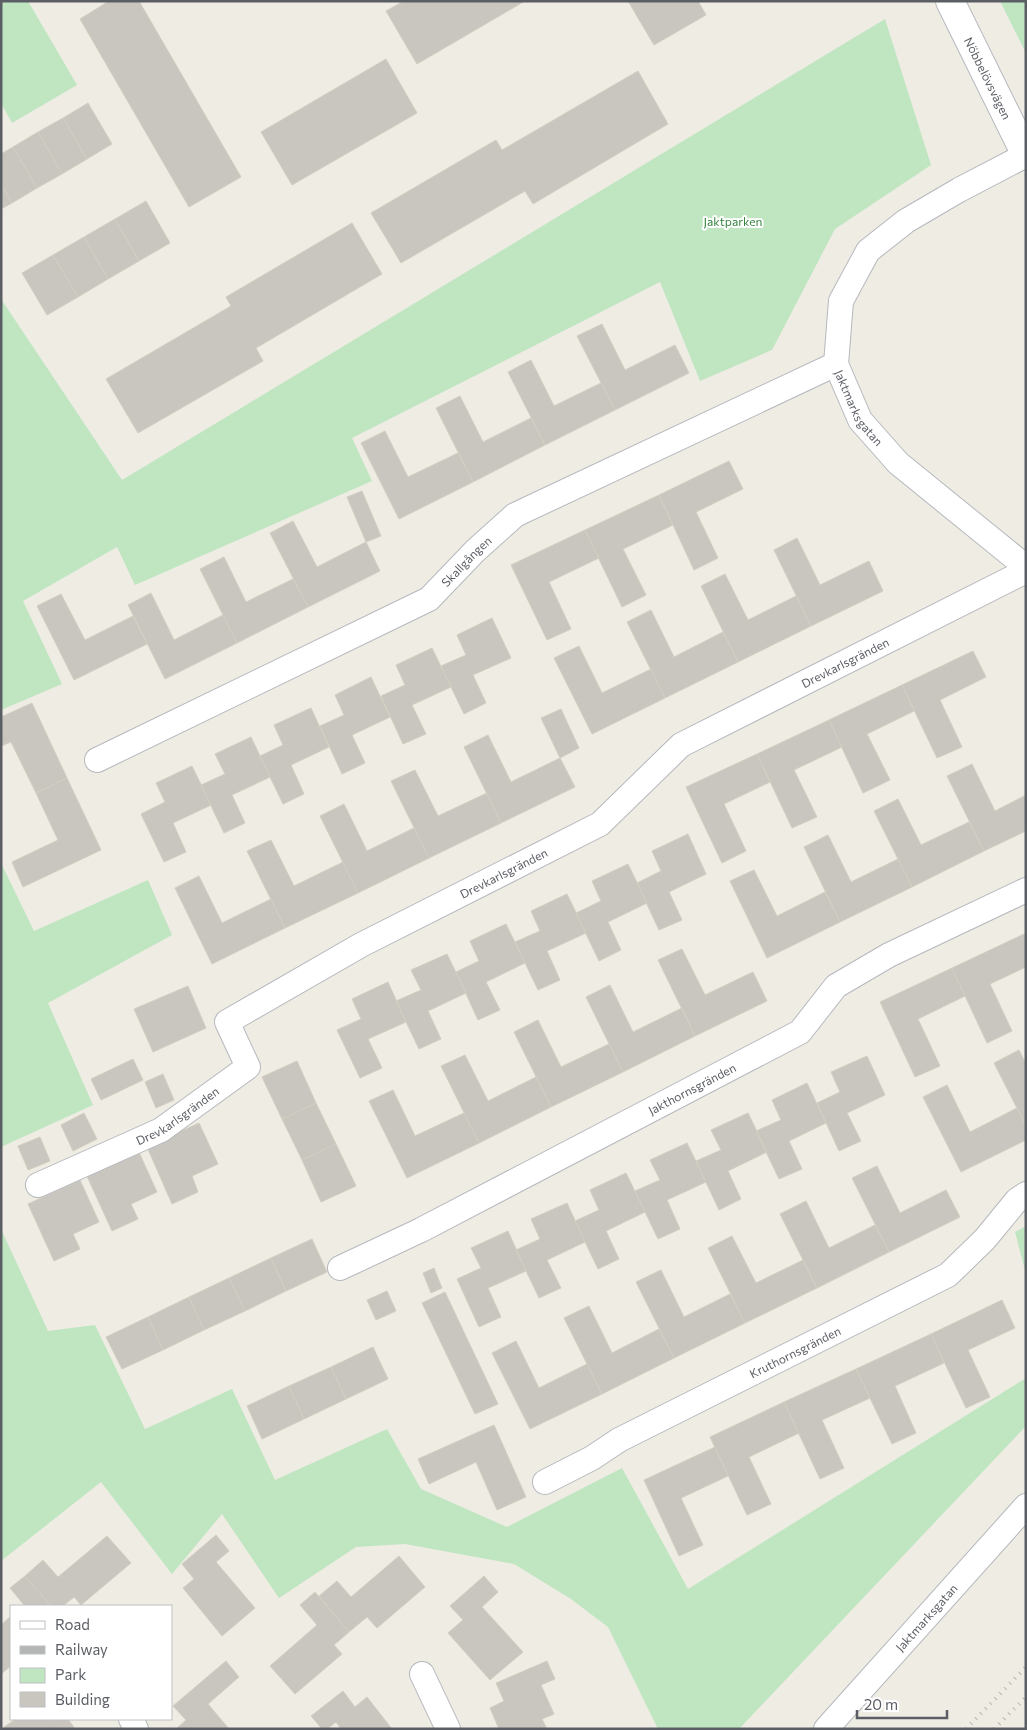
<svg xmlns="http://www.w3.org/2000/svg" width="1027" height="1730" viewBox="0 0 1027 1730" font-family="Commissioner,sans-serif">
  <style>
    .green { fill: #bfe6c1 }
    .building { fill: #c9c6c0; stroke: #d3cec1 }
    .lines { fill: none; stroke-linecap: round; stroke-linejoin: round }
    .street-casing { stroke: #b5b8bd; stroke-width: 26 }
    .secondary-casing { stroke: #b6b9bf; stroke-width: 30 }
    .street { stroke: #fff; stroke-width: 24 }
    .secondary { stroke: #fff; stroke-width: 28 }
    .rail { stroke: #b4b5b5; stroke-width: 4; stroke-dasharray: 1 6; stroke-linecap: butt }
    .labels { text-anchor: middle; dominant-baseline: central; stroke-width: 4; stroke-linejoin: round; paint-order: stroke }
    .street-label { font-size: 12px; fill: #5b5e64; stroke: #fff }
    .park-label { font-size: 12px; fill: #33823b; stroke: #fff }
  </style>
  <rect width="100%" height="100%" fill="#eeece3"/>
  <path class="green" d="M1 1H28L77 85 12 123 1 103Z
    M1000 1H1026V53Z
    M885 19 931 165 835 229 772 350 700 381 660 282 352 438 372 481 135 585 117 547 23 601 62 684 1 710V299L122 480Z
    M1 863 34 931 148 880 172 935 48 1003 93 1105 1 1147Z
    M1026 1226V1274L1015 1232Z
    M1 1229 48 1331 95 1325 145 1429 232 1389 275 1480 387 1429 421 1489 507 1527 622 1468 688 1589 1026 1378V1426L739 1729H658L608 1627 571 1599 514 1564 405 1544 356 1547 279 1598 222 1514 172 1574 101 1482 1 1561Z"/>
  <path class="building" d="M109 1H139L241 177 189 207 80 19Z
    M404 1H525L417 64 386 11Z
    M628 1H698L706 15 654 45Z
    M386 59 417 113 292 185 261 132Z
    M638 71 668 124 533 204 525 191 401 263 371 213 496 140 502 150Z
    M88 103 112 144 87 159 63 118Z
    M63 118 87 159 62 174 38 132Z
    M38 132 62 174 37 188 13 147Z
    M13 147 37 188 12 203 1 184V154Z
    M1 184 12 203 1 209Z
    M146 201 170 243 139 261 115 219Z
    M115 219 139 261 108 279 84 237Z
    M352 223 382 274 256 348 263 361 138 433 106 379 231 306 226 297Z
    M84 237 108 279 78 297 53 255Z
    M53 255 78 297 47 315 22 273Z
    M602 324 625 370 675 345 689 373 615 410 577 336Z
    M531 360 554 406 601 383 615 410 545 445 508 372Z
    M460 396 483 442 531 418 545 445 473 482 436 408Z
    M385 431 408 477 458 453 473 482 399 519 361 443Z
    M729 461 743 489 696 512 718 558 694 570 659 495Z
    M362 491 381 536 366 542 347 497Z
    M659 495 673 525 623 549 646 595 622 607 585 530Z
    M293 521 317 567 366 542 380 571 308 607 270 533Z
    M585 530 599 558 549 582 571 629 547 640 511 565Z
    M797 538 820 585 869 561 883 591 811 626 774 550Z
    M224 557 246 602 293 579 308 607 237 643 200 569Z
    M725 574 748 620 796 596 811 626 738 662 701 586Z
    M151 593 174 640 223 615 237 643 165 679 128 605Z
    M61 594 85 640 133 616 147 644 74 680 37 606Z
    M651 610 674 657 723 632 738 662 665 698 627 622Z
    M492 618 511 658 473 675 486 703 464 714 441 666 466 655 457 635Z
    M579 646 602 693 651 669 665 698 592 734 554 658Z
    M432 648 451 687 412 705 426 734 403 744 381 696 405 685 396 665Z
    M973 651 986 677 940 700 962 747 937 758 902 685Z
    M371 677 390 717 352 735 365 763 342 774 320 726 344 715 335 695Z
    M902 685 914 711 867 734 890 780 863 793 829 720Z
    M32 703 67 778 36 793 11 742 1 746V717Z
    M311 708 329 747 291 765 304 794 283 804 260 756 283 745 274 725Z
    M561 709 579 748 560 758 541 718Z
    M829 720 842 747 794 770 817 817 792 828 757 754Z
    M488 735 511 782 560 758 575 787 501 823 464 747Z
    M251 737 270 777 232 795 245 823 224 833 201 785 225 774 215 754Z
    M757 754 770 782 724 804 746 851 722 863 686 787Z
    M972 764 995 811 1026 795V831L984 851 947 776Z
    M192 766 211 805 173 823 186 852 164 862 141 814 165 802 156 783Z
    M415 770 438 816 487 793 501 823 429 858 391 781Z
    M67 778 101 850 23 887 12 862 58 840 36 793Z
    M898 799 921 845 969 822 984 851 912 887 874 811Z
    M344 804 367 851 414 828 429 858 358 893 320 816Z
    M688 834 706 874 669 892 682 920 659 930 637 883 661 871 652 851Z
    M828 835 851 882 898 859 912 887 840 922 804 847Z
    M271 840 294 886 343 862 358 893 285 928 247 851Z
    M628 864 647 903 608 922 621 950 599 961 576 913 601 901 592 881Z
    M754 870 777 916 825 892 840 922 767 958 730 881Z
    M199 876 222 923 271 899 285 928 212 964 175 888Z
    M567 894 586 933 547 951 560 980 538 990 515 942 540 931 531 911Z
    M506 924 525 963 486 982 500 1010 478 1020 456 972 479 961 470 941Z
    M1024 934 1026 938V967L990 984 1012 1031 987 1043 952 968Z
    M682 949 705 995 753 972 767 1001 695 1036 658 960Z
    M447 954 466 993 428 1011 441 1039 419 1049 396 1001 421 990 411 970Z
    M952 968 965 996 918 1019 940 1066 915 1077 880 1002Z
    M388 982 406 1022 368 1039 382 1068 360 1078 337 1030 361 1019 352 999Z
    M610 985 633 1032 682 1008 695 1036 623 1072 586 997Z
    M188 986 206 1028 153 1052 134 1009Z
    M538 1020 561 1067 609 1044 623 1072 551 1107 514 1032Z
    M1019 1050 1026 1064V1126L994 1063Z
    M465 1055 488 1101 536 1077 551 1107 479 1143 441 1066Z
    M867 1056 885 1095 847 1113 861 1141 839 1151 817 1103 840 1092 831 1072Z
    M133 1059 143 1080 101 1100 91 1079Z
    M297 1061 316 1103 282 1119 262 1077Z
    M163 1074 174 1100 156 1108 145 1082Z
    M807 1083 826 1123 789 1141 802 1169 779 1179 756 1131 781 1120 772 1100Z
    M947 1085 970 1132 1017 1108 1026 1126V1140L961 1172 923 1097Z
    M393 1090 415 1136 464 1113 479 1143 407 1178 369 1101Z
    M316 1103 336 1144 302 1160 282 1119Z
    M84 1113 97 1139 73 1151 61 1125Z
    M748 1113 767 1152 728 1171 741 1199 719 1210 696 1161 721 1150 711 1130Z
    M199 1123 218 1164 192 1176 198 1192 172 1204 147 1147Z
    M40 1137 50 1161 28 1170 18 1146Z
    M687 1143 706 1182 667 1200 680 1229 658 1239 635 1191 660 1180 650 1160Z
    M336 1144 356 1186 321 1202 302 1160Z
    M138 1150 157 1192 131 1204 138 1219 112 1231 86 1174Z
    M877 1166 900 1213 946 1190 960 1217 889 1252 852 1178Z
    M626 1173 645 1212 606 1231 619 1259 598 1269 575 1221 599 1210 590 1190Z
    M80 1180 99 1222 73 1234 80 1249 54 1261 28 1204Z
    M806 1201 829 1248 875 1225 889 1252 817 1288 780 1214Z
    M567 1203 585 1242 547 1260 561 1288 539 1298 516 1250 540 1239 531 1219Z
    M508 1231 526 1271 488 1288 501 1317 479 1327 457 1279 481 1268 471 1248Z
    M732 1236 756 1283 803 1260 817 1288 745 1323 708 1248Z
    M312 1239 327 1272 286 1291 271 1258Z
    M271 1258 286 1291 245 1311 229 1278Z
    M434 1268 442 1288 431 1293 423 1273Z
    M661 1270 684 1317 730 1294 745 1323 674 1358 636 1282Z
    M229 1278 245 1311 204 1330 189 1297Z
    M387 1291 396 1311 376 1320 367 1300Z
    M445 1292 498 1404 475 1414 422 1303Z
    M189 1297 204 1330 163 1350 148 1317Z
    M1002 1300 1015 1328 968 1350 990 1397 966 1408 931 1334Z
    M589 1306 612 1353 659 1329 674 1358 602 1394 564 1318Z
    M148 1317 163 1350 122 1369 106 1337Z
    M931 1334 944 1363 895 1386 916 1433 892 1444 856 1369Z
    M516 1341 539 1388 587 1364 602 1394 530 1429 492 1353Z
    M373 1347 388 1379 346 1399 331 1367Z
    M331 1367 346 1399 304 1419 289 1386Z
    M856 1369 870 1398 822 1420 844 1468 820 1479 784 1402Z
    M289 1386 304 1419 262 1439 247 1406Z
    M784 1402 799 1433 749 1457 771 1504 747 1515 710 1437Z
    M494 1425 526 1497 497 1510 476 1462 429 1484 418 1459Z
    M715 1447 728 1476 681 1498 703 1545 679 1556 644 1480Z
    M216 1535 229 1551 216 1562 255 1608 222 1636 183 1588 194 1579 182 1564Z
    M107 1536 131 1563 81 1605 74 1597 63 1606H51L25 1576 43 1560 58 1577Z
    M399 1556 425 1587 377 1628 367 1617 349 1632 319 1596 337 1581 351 1597Z
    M25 1576 51 1606H23L24 1605 10 1588Z
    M484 1576 498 1592 482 1607 523 1652 490 1680 448 1633 463 1620 450 1606Z
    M315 1592 349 1632 334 1645 342 1654 295 1694 270 1666 317 1625 300 1605Z
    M11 1616V1666L1 1674V1625Z
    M226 1661 239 1677 208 1704 229 1729H176L186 1720 173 1706Z
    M547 1661 555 1679 541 1685 554 1714 542 1719 547 1729H499L490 1708 504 1701 496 1683Z
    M343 1691 355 1707 367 1697 392 1729H341L336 1722 327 1729H322L311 1716Z
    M16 1719H50L51 1721 54 1719H68L75 1729H5L4 1727Z"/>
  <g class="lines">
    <g class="street-casing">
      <g id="street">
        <path id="s1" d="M1026 155 959 190 906 221 868 251 841 301 836 364 860 420 898 463 1026 567"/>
        <path id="s2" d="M97 760 429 599 475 551 515 515 836 364"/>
        <path id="s3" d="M38 1185 161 1130 248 1067 227 1022 361 945 600 824 681 745 1026 571"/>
        <path id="s4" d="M340 1268 421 1230 800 1032 836 986 889 955 1026 890"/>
        <path id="s5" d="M545 1482 592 1458 619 1440 948 1275 985 1239 1017 1200 1026 1194"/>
        <path d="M422 1674 448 1729"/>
        <path d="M131 1719 136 1729"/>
        <path id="s6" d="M826 1729 1026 1506"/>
      </g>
    </g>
    <g class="secondary-casing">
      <g id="secondary">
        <path id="s7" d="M950 1 1026 155"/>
      </g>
    </g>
    <use href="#street" class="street"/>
    <use href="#secondary" class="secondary"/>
    <path class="rail" d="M966 1729 1026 1667
      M994 1729 1026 1697"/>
  </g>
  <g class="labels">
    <g class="street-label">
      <text stroke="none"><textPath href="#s7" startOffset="86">Nöbbelövsvägen</textPath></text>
      <text stroke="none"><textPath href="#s1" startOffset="355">Jaktmarksgatan</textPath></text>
      <text stroke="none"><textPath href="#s2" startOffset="422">Skallgången</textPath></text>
      <text stroke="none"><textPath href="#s3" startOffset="1011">Drevkarlsgränden</textPath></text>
      <text stroke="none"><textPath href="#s3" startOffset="606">Drevkarlsgränden</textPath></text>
      <text stroke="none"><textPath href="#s4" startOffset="395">Jakthornsgränden</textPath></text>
      <text stroke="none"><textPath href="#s3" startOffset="156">Drevkarlsgränden</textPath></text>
      <text stroke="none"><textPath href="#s5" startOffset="282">Kruthornsgränden</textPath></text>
      <text stroke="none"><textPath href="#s6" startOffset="150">Jaktmarksgatan</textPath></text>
    </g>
    <g class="park-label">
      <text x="733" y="221">Jaktparken</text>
    </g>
  </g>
  <rect width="1027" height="1730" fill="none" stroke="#5b5e64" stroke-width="5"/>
  <rect x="10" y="1605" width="162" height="115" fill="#ffffff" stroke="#bdbfc1"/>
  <rect x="20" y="1621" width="25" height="8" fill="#ffffff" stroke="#bdbfc1"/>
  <text x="55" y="1630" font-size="15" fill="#5b5e64">Road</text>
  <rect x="20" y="1646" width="25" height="8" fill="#b4b5b5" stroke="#bdbfc1"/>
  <text x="55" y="1655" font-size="15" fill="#5b5e64">Railway</text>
  <rect x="20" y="1668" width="25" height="15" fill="#bfe6c1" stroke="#bdbfc1"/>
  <text x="55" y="1680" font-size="15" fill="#5b5e64">Park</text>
  <rect x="20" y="1692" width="25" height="15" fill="#c9c6c0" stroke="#bdbfc1"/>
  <text x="55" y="1705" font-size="15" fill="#5b5e64">Building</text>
  <path d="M857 1710v8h90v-8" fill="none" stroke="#5b5e64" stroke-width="2.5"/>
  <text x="864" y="1710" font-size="15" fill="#5b5e64" stroke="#ffffff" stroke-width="4" paint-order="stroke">20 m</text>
</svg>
